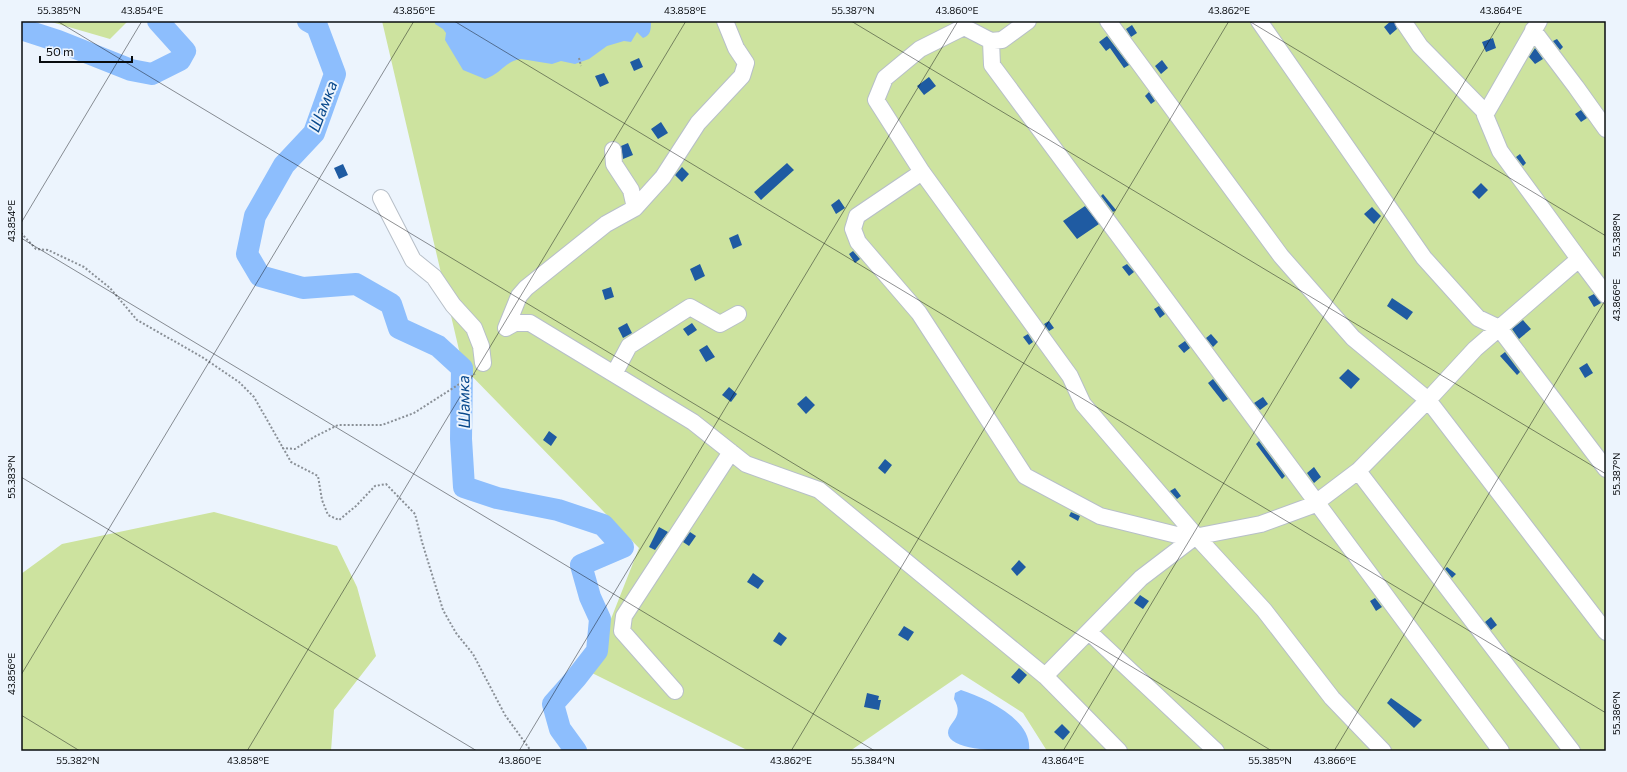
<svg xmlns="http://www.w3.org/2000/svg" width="1627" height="772" viewBox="0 0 1627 772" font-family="Commissioner,sans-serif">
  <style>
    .green { fill: #cde39f }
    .water { fill: #8dbefd }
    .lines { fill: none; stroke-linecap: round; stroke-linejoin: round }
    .river { stroke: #8dbefd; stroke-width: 22 }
    .building { fill: #1f5ba2 }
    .minor-casing { stroke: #b7bfc8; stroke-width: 18 }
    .path { stroke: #8a9097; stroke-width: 2; stroke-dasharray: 2 2; stroke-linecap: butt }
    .minor { stroke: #fff; stroke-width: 16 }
    .ticks { fill: none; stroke: #090c0f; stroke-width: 1; stroke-opacity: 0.45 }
    .labels { text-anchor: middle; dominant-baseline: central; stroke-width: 4; stroke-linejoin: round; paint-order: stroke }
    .water-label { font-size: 16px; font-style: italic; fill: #06478b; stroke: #ecf4fd }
    .neatline { fill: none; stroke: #090c0f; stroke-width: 1.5 }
    .ticks-label { font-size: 10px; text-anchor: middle; fill: #090c0f }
  </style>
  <rect width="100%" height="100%" fill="#ecf4fd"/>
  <path class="green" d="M48 21H128L110 39Z
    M382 21H1606V751H1047L1023 713 962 674 850 751H749L590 672 639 548 463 367Z
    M214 512 337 546 357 587 376 656 334 710 331 751H21V574L62 544Z"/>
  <path class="water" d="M435 21H651C651 29 651 35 643 38L637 32 631 42 624 41 607 46 589 59 575 64 561 61 552 64 521 59C505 61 500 75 485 79L463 70 445 40 446 33 443 29 435 24Z
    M961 690C985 698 1033 719 1029 751 1014 751 949 753 948 733 948 722 965 718 954 699L955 693Z"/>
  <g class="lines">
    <path class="river" d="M308 21 317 26 335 74 314 133 284 165 255 216 247 254 260 276 303 288 356 284 391 304 399 328 438 346 462 368 461 439 464 487 497 498 558 510 603 525 623 547 581 565 590 597 600 619 597 651 576 678 553 704 560 729 576 751
      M21 29 58 41 131 70 152 74 180 60 185 51 158 21"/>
  </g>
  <path class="building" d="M1391 21H1394L1397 29 1390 35 1384 27Z
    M1132 25 1137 33 1131 37 1126 29Z
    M1107 36 1129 65 1124 68 1110 48 1106 51 1099 42Z
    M1493 38 1496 48 1486 52 1482 42Z
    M1557 39 1563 47 1560 50 1553 41Z
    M1535 48 1543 59 1535 64 1529 57Z
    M639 58 643 67 634 71 630 62Z
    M1162 60 1168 68 1161 74 1155 66Z
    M604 73 609 83 600 87 595 76Z
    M929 77 936 86 924 95 917 86Z
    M1149 92 1155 101 1151 104 1145 96Z
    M1581 110 1587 118 1581 122 1575 114Z
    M661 122 668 133 658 139 651 129Z
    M628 143 633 155 623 159 621 146Z
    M1520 154 1526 163 1523 166 1516 157Z
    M787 163 794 170 761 200 754 192Z
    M343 164 348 175 339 179 334 168Z
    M682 167 689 174 682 182 675 175Z
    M1481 183 1488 190 1479 199 1472 192Z
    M1103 194 1116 210 1113 212 1101 196Z
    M839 199 845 208 836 214 831 205Z
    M1085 206 1099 224 1077 239 1063 221Z
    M1372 207 1381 216 1374 224 1364 214Z
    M738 234 742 245 733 249 729 238Z
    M853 251 860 259 855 263 849 254Z
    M700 264 705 276 695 281 690 269Z
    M1127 264 1134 272 1129 276 1122 267Z
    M611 287 614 297 605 300 602 290Z
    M1594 294 1601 303 1594 307 1588 297Z
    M1392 298 1413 312 1407 320 1387 306Z
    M1159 306 1165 314 1160 318 1154 309Z
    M1523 320 1531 329 1519 339 1512 329Z
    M1049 321 1054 328 1049 331 1044 324Z
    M627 323 632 333 623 338 618 328Z
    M692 323 697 330 688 336 683 329Z
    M1028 334 1033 342 1029 345 1023 337Z
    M1211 334 1218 342 1213 347 1206 338Z
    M1185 341 1190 348 1184 353 1178 346Z
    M707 345 715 357 706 362 699 350Z
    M1505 352 1520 372 1517 375 1500 356Z
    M1587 363 1593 373 1585 378 1579 368Z
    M1348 369 1360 379 1351 389 1339 378Z
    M1213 379 1228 399 1223 402 1208 383Z
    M729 387 737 394 731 402 722 395Z
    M806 396 815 405 806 414 797 404Z
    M1263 397 1268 404 1260 410 1254 403Z
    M549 431 557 437 551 446 543 440Z
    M1259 441 1285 476 1282 479 1256 444Z
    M885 459 892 465 885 474 878 468Z
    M1314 467 1321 477 1314 483 1307 473Z
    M1175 488 1181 496 1177 499 1170 491Z
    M1071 512 1080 516 1078 521 1069 516Z
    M659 527 668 532 655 550 649 547Z
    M690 532 696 536 689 546 683 542Z
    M1019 560 1026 567 1017 576 1011 569Z
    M1447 567 1456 574 1452 578 1445 569Z
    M753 573 764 581 758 589 747 582Z
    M1140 595 1149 601 1143 609 1134 603Z
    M1375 598 1382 607 1376 611 1370 601Z
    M1491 617 1497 625 1491 630 1485 622Z
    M904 626 914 632 908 641 898 635Z
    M779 632 787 638 781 646 773 641Z
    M1019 668 1027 675 1019 684 1011 677Z
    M867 693 879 696 878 700H881L879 710 864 707Z
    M1391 698 1422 720 1414 728 1387 703Z
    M1062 724 1070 732 1063 740 1054 732Z"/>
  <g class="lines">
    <g class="minor-casing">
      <path id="minor" d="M1259 21 1424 258 1478 318 1499 328 1606 469
        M1403 21 1420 46 1486 113
        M1539 21 1485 115 1500 151 1579 259 1475 349 1428 400 1606 632
        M1533 30 1576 87 1606 129
        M991 41 1002 40 1028 21
        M613 150 614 164 631 190 635 208
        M922 172 857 216 853 229 858 242 919 313 1025 476 1100 516 1189 538 1261 524 1313 505 1358 471 1428 400 1353 338 1281 256 1108 21
        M381 198 413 260 434 277 453 305 474 328 481 346 483 363
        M1579 259 1606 295
        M506 328 515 323H530L693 422 746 464 819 490 1045 676 1119 751
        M506 328 519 296 526 288 606 224 635 208 663 177 698 123 742 76 746 63 736 48 725 21
        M614 374 629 346 690 307 720 324 738 314
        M1358 471 1572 751
        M1089 632 1216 751
        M1045 676 1141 578 1196 536
        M675 691 622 631 624 616 731 452
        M1383 751 1332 698 1264 610 1196 536 1083 404 1070 376 922 172 876 100 885 78 920 49 964 27 991 41 992 65 1501 751"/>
    </g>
    <path class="path" d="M579 58 581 66
      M21 233 36 249 48 250 84 267 110 288 137 320 202 357 239 382 254 397 291 462 318 476 322 500 328 515 339 520 356 506 375 486 386 484 415 514 422 542 443 610 456 633 473 654 505 715 531 751
      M282 448 295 449 314 437 338 425H382L414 413 475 374"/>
    <use href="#minor" class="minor"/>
  </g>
  <path class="ticks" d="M57 21 1272 751M454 21 1606 713M851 21 1606 474M1249 21 1606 236M21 223 142 21M21 238 875 751M21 477 477 751M21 675 414 21M21 715 80 751M247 751 686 21M519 751 958 21M791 751 1229 21M1063 751 1501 21M1334 751 1606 299"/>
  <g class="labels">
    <g class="water-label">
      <text transform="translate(322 106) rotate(-69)">Шамка</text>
      <text transform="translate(463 402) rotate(-91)">Шамка</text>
    </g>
  </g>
  <rect width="1627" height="772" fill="none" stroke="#ecf4fd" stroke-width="44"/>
  <path d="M40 56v6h92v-6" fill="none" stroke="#090c0f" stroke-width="2"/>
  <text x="46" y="56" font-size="12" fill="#090c0f" stroke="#ecf4fd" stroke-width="3" paint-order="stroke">50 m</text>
  <rect x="22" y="22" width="1583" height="728" class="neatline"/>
  <g class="ticks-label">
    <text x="59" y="14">55.385°N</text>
    <text x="142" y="14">43.854°E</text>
    <text x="414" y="14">43.856°E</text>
    <text x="685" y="14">43.858°E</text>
    <text x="853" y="14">55.387°N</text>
    <text x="957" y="14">43.860°E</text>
    <text x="1229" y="14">43.862°E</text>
    <text x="1501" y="14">43.864°E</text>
    <text transform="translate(11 221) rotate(-90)" y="4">43.854°E</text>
    <text transform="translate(1616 235) rotate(-90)" y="4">55.388°N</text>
    <text transform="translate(1616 300) rotate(-90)" y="4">43.866°E</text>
    <text transform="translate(1616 474) rotate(-90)" y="4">55.387°N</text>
    <text transform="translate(11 477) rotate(-90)" y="4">55.383°N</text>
    <text transform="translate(11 674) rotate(-90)" y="4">43.856°E</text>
    <text transform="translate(1616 713) rotate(-90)" y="4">55.386°N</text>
    <text x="78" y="764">55.382°N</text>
    <text x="248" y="764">43.858°E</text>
    <text x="520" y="764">43.860°E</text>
    <text x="791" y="764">43.862°E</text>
    <text x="873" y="764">55.384°N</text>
    <text x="1063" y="764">43.864°E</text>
    <text x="1270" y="764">55.385°N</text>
    <text x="1335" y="764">43.866°E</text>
  </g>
</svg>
